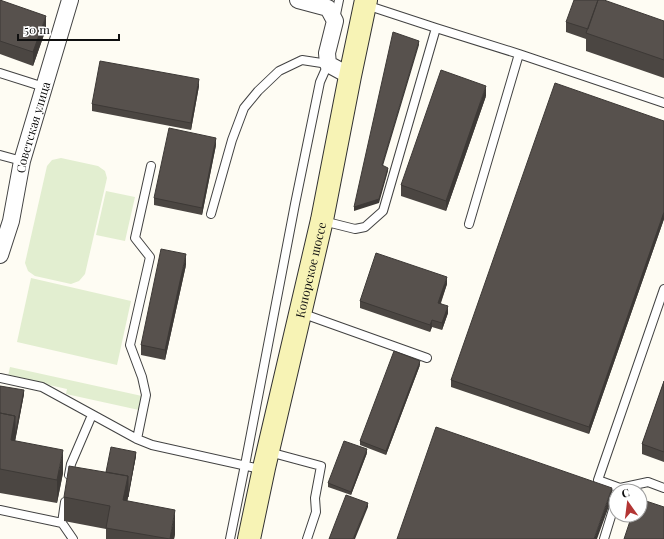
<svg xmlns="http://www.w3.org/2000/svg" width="664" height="539" viewBox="0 0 664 539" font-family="'Playfair Display',serif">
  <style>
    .pitch { fill: #e2eed0 }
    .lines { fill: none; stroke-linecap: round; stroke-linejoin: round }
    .service-casing { stroke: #424242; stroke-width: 10 }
    .minor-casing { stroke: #424242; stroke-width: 18 }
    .secondary-casing { stroke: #313131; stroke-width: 24 }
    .service { stroke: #fff; stroke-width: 8 }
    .minor { stroke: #fff; stroke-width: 16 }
    .secondary { stroke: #f7f3b5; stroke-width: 22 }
    .wall { fill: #4b4642 }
    .shaded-wall { fill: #3d3936 }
    .building { fill: #57514d; stroke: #3d3936 }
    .labels { text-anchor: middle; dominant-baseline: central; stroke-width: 4; stroke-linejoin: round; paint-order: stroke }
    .street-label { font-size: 12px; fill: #0f0f0f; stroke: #fff }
  </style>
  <rect width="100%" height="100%" fill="#fefcf3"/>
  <path class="pitch" d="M61 158 98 166 105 171 107 178 85 274 79 281 71 284 35 276 28 271 25 263 47 166 52 160Z
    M106 191 135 197 125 241 96 235Z
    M31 278 131 301 117 365 17 342Z
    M10 367 142 396 139 410 66 394 67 389 8 376Z"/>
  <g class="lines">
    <g class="service-casing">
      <path id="service" d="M366 5 436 28 519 54 664 103
        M335 19 339 0
        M0 73 44 87
        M0 155 22 161
        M211 214 232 140 244 108 258 91 279 71 302 60 328 64 320 82 295 204 245 465 230 539
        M323 221 355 229 365 227 383 211 436 28
        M469 224 519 54
        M664 289 598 480 620 488 648 482 664 488
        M301 313 427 358
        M0 378 42 387 137 439 152 445 256 468H263
        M137 439 146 395 142 377 130 345 150 257 135 238 151 166
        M269 452 321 466 315 498 316 512 307 539
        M69 475 71 464 92 415
        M0 510 62 523 73 539
        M62 523 65 502
        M604 539 616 500"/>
    </g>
    <g class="minor-casing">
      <g id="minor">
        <path d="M298 0 328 8 335 21 327 53 328 64 350 76"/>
        <path id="s1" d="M0 255 11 221 22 161 70 0"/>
      </g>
    </g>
    <g class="secondary-casing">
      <g id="secondary">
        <path id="s2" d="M249 539 264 468 322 220 350 76 366 0"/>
      </g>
    </g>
    <use href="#service" class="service"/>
    <use href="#minor" class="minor"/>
    <use href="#secondary" class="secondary"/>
  </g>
  <path class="wall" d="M0 0 46 29 33 66 0 54Z
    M664 21V78L586 51V39L566 32V22Z
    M199 86 191 130 92 111V104Z
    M486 96 446 211 401 196V185Z
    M664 121V219L589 434 451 387V380Z
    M216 145 202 215 154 205V198Z
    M186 265 165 360 141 355V345Z
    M447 284 441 303 448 313 442 330 432 327 430 332 360 308V301Z
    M420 365 386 455 360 445V441Z
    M664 381V462L642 454V444Z
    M0 386 24 394 15 441 63 473 57 503 0 493Z
    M367 453 351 495 328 487V483Z
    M136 456 127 501 175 534 174 539H106V529L64 521V497L106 472Z"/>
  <path class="shaded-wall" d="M46 16V29L33 66V52Z
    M419 41V45L382 169V165Z
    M199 79V86L191 130V123Z
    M486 86V96L446 211V201Z
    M216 138V145L202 215V208Z
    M388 168V171L379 203 354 211V207Z
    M664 212V219L589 434V427Z
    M186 254V265L165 360V350Z
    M447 277V284L438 310V303Z
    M448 306V313L442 330V323Z
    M432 320V327L430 332V325Z
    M420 361V365L386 455V451Z
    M24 390V394L11 463V440L15 416Z
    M367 449V453L351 495V492Z
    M63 450V473L57 503V480Z
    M136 452V456L123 524V500L128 476Z
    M612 488V498L597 539H594Z
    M368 503V507L355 539H353Z
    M175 510V534L174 539H170Z"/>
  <path class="building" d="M0 0 46 16 33 52 0 41Z
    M574 0H598L588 29 566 22Z
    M598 0H604L664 21V60L586 33Z
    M393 32 419 41 382 165 388 168 379 199 354 207Z
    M100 61 199 79 191 123 92 104Z
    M441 70 486 86 446 201 401 185Z
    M555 83 664 121V212L589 427 451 380Z
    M169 128 216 138 202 208 154 198Z
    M161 249 186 254 165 350 141 345Z
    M376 253 447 277 438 303 448 306 442 323 432 320 430 325 360 301Z
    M394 351 420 361 386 451 360 441Z
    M664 381V452L642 444Z
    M0 386 24 390 15 436V416L0 413Z
    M0 413 15 416 11 440 63 450 57 480 0 469Z
    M436 427 612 488 594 539H397Z
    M344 441 367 449 351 492 328 483Z
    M111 447 136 452 128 497V476L106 472Z
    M69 466 128 476 123 500 175 510 170 539 106 528 110 506 64 497Z
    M346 495 368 503 353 539H329Z
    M640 499 664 507V539H624L632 515H640Z"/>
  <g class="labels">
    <g class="street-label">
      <text stroke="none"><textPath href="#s1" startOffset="132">Советская улица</textPath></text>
      <text stroke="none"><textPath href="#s2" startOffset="276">Копорское шоссе</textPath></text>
    </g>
  </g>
  <g transform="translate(628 503) rotate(346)"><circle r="19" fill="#ffffff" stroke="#9f9f9f"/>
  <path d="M0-3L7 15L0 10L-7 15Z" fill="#b33534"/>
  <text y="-6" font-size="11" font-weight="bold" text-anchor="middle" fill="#0f0f0f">С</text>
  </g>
  <path d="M18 34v6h101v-6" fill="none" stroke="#0f0f0f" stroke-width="2"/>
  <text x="24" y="34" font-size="12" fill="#0f0f0f" stroke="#ffffff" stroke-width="3" paint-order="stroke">50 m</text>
</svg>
